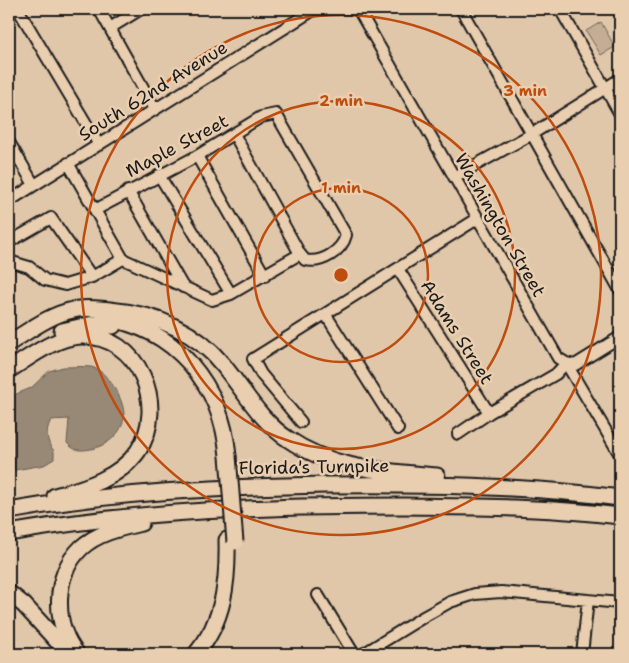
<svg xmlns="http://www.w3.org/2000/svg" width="629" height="663" viewBox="0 0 629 663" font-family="'Shantell Sans',sans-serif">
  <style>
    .green { fill: #c3ad95; stroke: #706458 }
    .water { fill: #988876; stroke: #665d52 }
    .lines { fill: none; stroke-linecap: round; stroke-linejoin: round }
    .minor-casing { stroke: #1c1c1c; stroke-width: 14 }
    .highway-casing { stroke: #1c1c1c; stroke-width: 19 }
    .minor { stroke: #e9ceb0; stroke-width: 10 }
    .highway { stroke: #e9ceb0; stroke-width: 15 }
    .highway-bridge-casing { stroke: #1c1c1c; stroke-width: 19; stroke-linecap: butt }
    .highway-bridge { stroke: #e9ceb0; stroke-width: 15 }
    .ring { fill: none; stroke: #bf4d0f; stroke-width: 2.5 }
    .labels { text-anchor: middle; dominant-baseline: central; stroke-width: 5; stroke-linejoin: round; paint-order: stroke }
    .street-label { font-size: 18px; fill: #1c1c1c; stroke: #e9ceb0 }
    .centre { fill: #bf4d0f; stroke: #e9ceb0; stroke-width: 2.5 }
    .ring-label { font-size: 15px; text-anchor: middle; font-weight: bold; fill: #bf4d0f; stroke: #e9ceb0; stroke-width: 5; stroke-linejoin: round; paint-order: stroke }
  </style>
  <rect width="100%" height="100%" fill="#e1c7aa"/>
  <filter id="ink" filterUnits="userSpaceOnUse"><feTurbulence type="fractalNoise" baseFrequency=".02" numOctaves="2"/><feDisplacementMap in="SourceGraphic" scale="10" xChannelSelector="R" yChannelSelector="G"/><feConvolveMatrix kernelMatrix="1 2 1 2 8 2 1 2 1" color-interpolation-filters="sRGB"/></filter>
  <g filter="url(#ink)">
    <path class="green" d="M601 22 615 47 601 55 586 31Z"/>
    <path class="water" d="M63 367C72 367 82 366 91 367 107 370 125 400 124 416 123 434 106 446 91 449 80 451 74 451 67 443L69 419 51 420C45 431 46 441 54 451V459L44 465 9 471V397L31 388 49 371Z"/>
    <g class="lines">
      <g class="minor-casing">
        <path id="minor" d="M18 9 99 145
          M99 9 155 109
          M358 9 558 358 566 363 619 453
          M461 9 620 290
          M560 9 620 114
          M110 28 141 9
          M9 142 34 185
          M197 156 265 276
          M68 163 123 259 212 300 231 294 300 254
          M159 175 231 294
          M454 177 532 134 620 79
          M128 191 183 287
          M9 201 315 9
          M95 210 197 156 261 117 276 114 346 235C342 251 322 264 305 260L300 254 234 134
          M9 242 51 218 92 277
          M9 261 29 267 45 280 65 285 92 277 123 259
          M398 269 489 413
          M326 315 398 429
          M566 363 575 365 620 337
          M301 422 261 374 253 359 477 219
          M458 434 489 413 556 374 566 363
          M318 595 354 654
          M363 654 425 616 450 602 475 594 501 592 620 603
          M582 654 588 600"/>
      </g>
      <g class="highway-casing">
        <path id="highway" d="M103 318C176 327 222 386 228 456
          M62 331 93 324 113 326
          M9 343C29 331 49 315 73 310 84 307 98 309 110 310 154 314 195 330 223 365 243 389 261 422 288 439 333 470 384 471 437 476
          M9 370C30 357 55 337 81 336 139 334 168 406 138 451 119 478 86 488 55 496
          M9 511C113 492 220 487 325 485 424 484 522 485 620 498
          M9 533C140 510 272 506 405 506 477 507 549 507 620 516
          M9 593 24 605 69 654
          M77 654C53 625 53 575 81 548 97 533 120 528 141 523
          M196 654C224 621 228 582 227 540"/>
      </g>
      <use href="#minor" class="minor"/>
      <use href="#highway" class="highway"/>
      <g class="highway-bridge-casing">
        <path id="highway-bridge" d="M228 456 235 542"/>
      </g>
      <use href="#highway-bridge" class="highway-bridge"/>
    </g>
  </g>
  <g class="ring">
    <circle cx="341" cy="275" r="87"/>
    <circle cx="341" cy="275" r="174"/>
    <circle cx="341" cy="275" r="260"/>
  </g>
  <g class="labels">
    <g class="street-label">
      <text transform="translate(153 91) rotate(-32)">South 62nd Avenue</text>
      <text transform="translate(177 146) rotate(-28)">Maple Street</text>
      <text transform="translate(500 225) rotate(60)">Washington Street</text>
      <text transform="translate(457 332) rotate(58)">Adams Street</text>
      <text transform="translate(314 467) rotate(-1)">Florida's Turnpike</text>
    </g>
  </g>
  <circle cx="341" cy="275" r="8" class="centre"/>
  <g class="ring-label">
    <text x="525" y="96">3 min</text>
    <text x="341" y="106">2 min</text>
    <text x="341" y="193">1 min</text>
  </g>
  <rect width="629" height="663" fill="none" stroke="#e9ceb0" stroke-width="30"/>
  <rect x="15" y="15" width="599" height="633" fill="none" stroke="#1c1c1c" stroke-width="2" filter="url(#ink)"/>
</svg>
